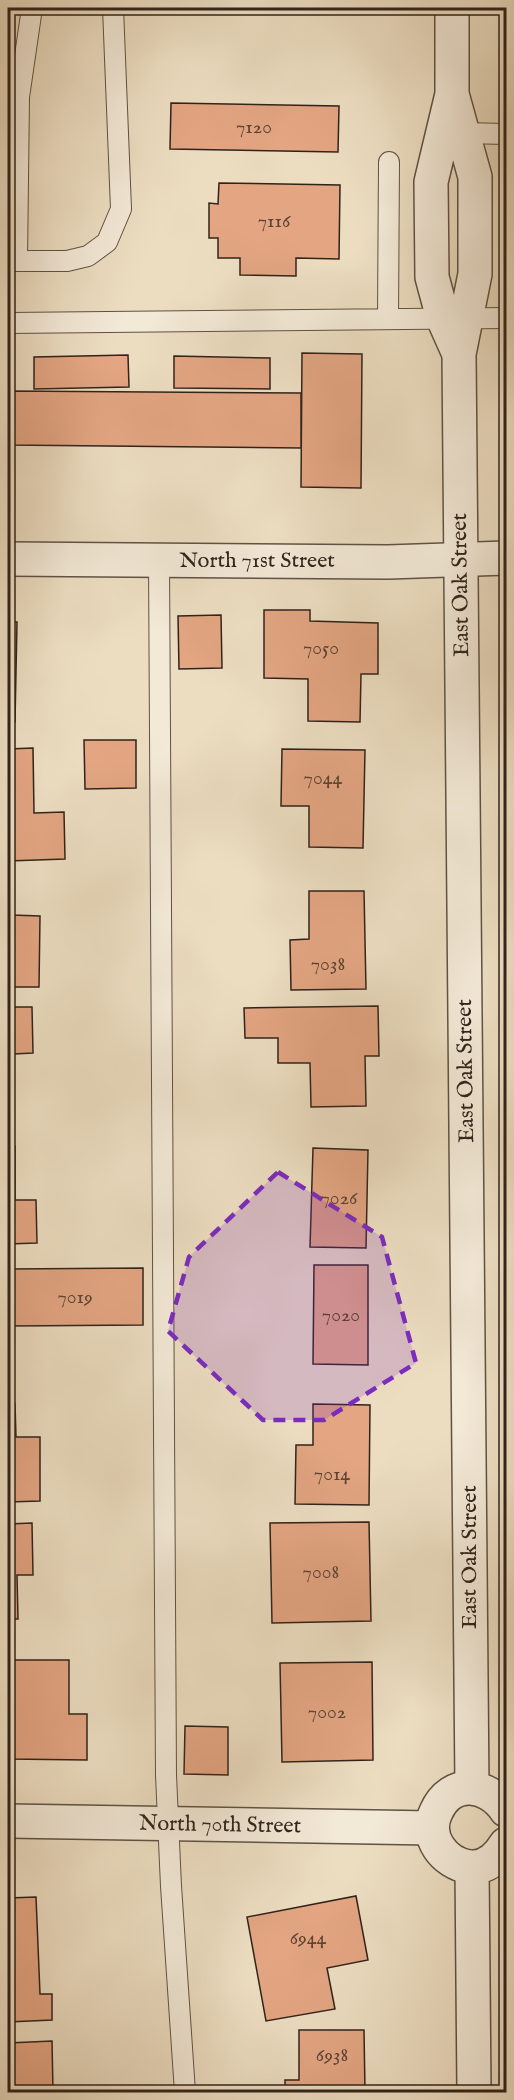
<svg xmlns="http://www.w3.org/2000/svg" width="514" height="2100" viewBox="0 0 514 2100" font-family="'IM FELL English',serif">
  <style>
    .building { fill: #e3a582; stroke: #30231b; stroke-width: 1.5 }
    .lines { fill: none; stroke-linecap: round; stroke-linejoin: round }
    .service-casing { stroke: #5f5244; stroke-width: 22 }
    .minor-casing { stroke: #5f5244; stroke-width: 36 }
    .tertiary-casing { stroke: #5f5244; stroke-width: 36 }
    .service { stroke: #f3e9d7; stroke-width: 20 }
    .minor { stroke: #f3e9d7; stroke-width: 33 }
    .tertiary { stroke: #f3e9d7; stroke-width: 33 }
    .marked { fill: #7b2cbf; fill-opacity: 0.2; stroke: #7b2cbf; stroke-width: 4.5; stroke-dasharray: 12 8; stroke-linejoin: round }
    .labels { text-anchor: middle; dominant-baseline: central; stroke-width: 6; stroke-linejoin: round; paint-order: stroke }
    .number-label { font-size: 20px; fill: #5d4435 }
    .street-label { font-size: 22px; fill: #30231b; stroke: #f3e9d7 }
  </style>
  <rect width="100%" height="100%" fill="#ecddc1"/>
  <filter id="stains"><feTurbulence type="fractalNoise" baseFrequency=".00333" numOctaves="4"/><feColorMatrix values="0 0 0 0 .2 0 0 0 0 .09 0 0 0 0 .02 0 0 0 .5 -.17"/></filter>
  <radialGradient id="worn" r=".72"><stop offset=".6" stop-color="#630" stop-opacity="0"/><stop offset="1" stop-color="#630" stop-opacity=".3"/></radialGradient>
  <path class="building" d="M171 103 339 106 338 152 170 149Z
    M219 183 340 185 339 259 296 258V276L240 275V258H218V238H209V203L218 204Z
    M302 353 362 354 361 488 301 487Z
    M128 355 129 387 34 389V357Z
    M174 356 270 358V389L174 388Z
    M8 391 301 393V448L8 445Z
    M264 610H310V621L378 623V674H361L360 722 308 721V679L264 678Z
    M221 615 222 668 179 669 178 616Z
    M8 622H17L15 722H8Z
    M84 740H136V788L85 789Z
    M33 748 34 813 64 812 65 859 8 861V749Z
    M282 749 365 750 363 848 309 847V806H281Z
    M8 891H12V915L40 916 39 987H8Z
    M309 891H364L366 989 291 990 290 940 309 939Z
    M378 1006 379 1056H365L366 1106 311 1107 310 1063H278V1038H245L244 1008Z
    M8 1007H32L33 1053 13 1054 14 1103H8Z
    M8 1146H15V1200H36L37 1243 8 1244Z
    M313 1148 368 1150 366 1248 310 1247Z
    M314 1265H368V1365L313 1364Z
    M143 1268V1325L10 1326V1370H8V1269Z
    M8 1404H15L16 1437H40V1501L8 1502Z
    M313 1404 370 1405 369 1505 295 1504 296 1445H313Z
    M369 1522 371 1621 272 1623 270 1523Z
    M32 1523 33 1575H17L18 1619H8V1524Z
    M8 1660H69V1714H87V1760L8 1759Z
    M372 1662 373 1760 282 1762 280 1663Z
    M185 1726 228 1727V1775L184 1774Z
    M356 1896 368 1960 327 1968 335 2009 266 2021 247 1917Z
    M36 1897 40 1994H52V2020L8 2022V1898Z
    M299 2030H364L365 2092H285V2080H299Z
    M52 2041 53 2092H8V2043Z"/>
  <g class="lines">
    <g class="service-casing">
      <path id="service" d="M463 133 506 134
        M8 261H67L88 256 107 242 121 209 113 8
        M17 261 19 97 32 8
        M388 319 389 162
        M8 323 506 318
        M159 560 166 1775 171 1886 185 2092"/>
    </g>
    <g class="minor-casing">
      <path id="minor" d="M8 559 388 562 506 558
        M8 1821 432 1828"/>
    </g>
    <g class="tertiary-casing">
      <path id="tertiary" d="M452 8V94L431 182 432 277 443 318 459 354
        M452 94 475 177V274L459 354 472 1788
        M506 1810C488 1783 451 1778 436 1812 424 1837 444 1863 469 1867 486 1869 498 1857 506 1844
        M472 1867 474 2092"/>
    </g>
    <use href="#service" class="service"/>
    <use href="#minor" class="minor"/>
    <use href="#tertiary" class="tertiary"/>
  </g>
  <path class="marked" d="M278 1172 382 1237 416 1363 324 1420H263L168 1331 189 1257Z"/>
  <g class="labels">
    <g class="number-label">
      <text x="254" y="127">7120</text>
      <text x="274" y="221">7116</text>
      <text x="321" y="648">7050</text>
      <text x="323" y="778">7044</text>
      <text x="328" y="964">7038</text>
      <text x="339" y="1198">7026</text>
      <text x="75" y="1297">7019</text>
      <text x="341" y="1315">7020</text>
      <text x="332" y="1474">7014</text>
      <text x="321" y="1572">7008</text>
      <text x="327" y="1712">7002</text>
      <text x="308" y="1938">6944</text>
      <text x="332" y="2055">6938</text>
    </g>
    <g class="street-label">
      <text x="257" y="561">North 71st Street</text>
      <text transform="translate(461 585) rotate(-91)">East Oak Street</text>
      <text transform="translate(466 1071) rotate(-91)">East Oak Street</text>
      <text transform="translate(470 1557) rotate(-90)">East Oak Street</text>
      <text transform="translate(220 1825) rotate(1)">North 70th Street</text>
    </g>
  </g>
  <rect width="514" height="2100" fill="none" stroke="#ecddc1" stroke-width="30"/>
  <rect x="9" y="9" width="496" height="2082" fill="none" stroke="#30231b" stroke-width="3"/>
  <rect x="15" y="15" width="484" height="2070" fill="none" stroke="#30231b" stroke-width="1.5"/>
  <rect width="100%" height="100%" filter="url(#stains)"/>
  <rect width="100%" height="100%" fill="url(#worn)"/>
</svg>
